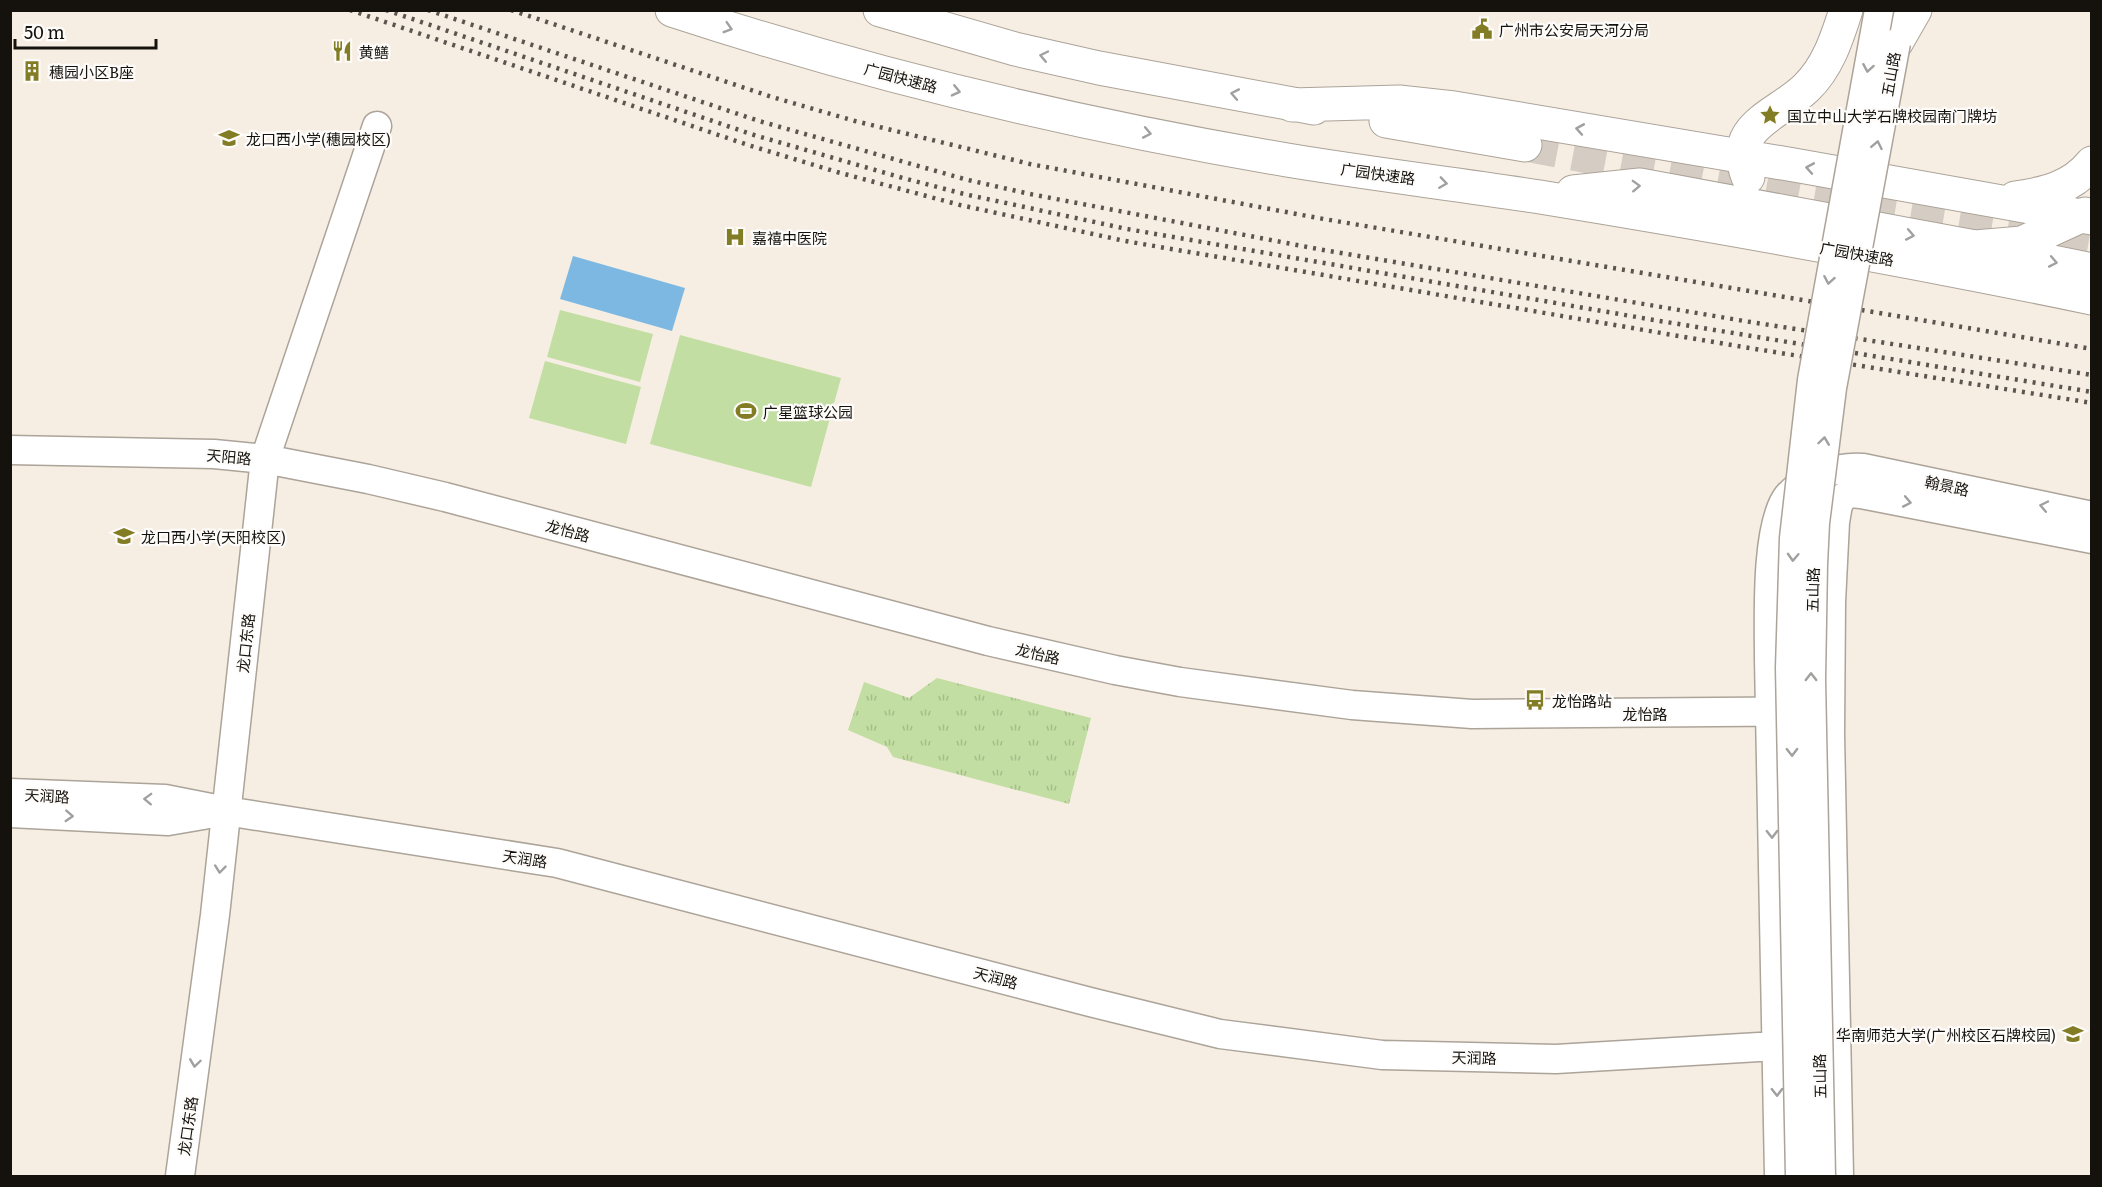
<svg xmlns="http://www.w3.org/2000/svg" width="2102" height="1187" viewBox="0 0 2102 1187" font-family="Literata,'Noto Sans SC',serif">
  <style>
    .grass { fill: url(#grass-tufts) }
    .garden { fill: #c2dea2 }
    .water { fill: #7db8e2 }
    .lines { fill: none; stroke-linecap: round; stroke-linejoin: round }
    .highway-tunnel { stroke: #d5cdc3; stroke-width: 33; stroke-dasharray: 33 16; stroke-linecap: butt }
    .secondary-casing { stroke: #aca399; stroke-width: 31 }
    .highway-casing { stroke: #aca399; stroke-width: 35 }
    .secondary { stroke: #fff; stroke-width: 28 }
    .highway { stroke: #fff; stroke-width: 33 }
    .rail { stroke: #5a554f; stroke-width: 4.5; stroke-dasharray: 3 6; stroke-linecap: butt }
    .secondary-bridge-casing { stroke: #aca399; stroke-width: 31; stroke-linecap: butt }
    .secondary-bridge { stroke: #fff; stroke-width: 28 }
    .oneway { stroke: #a1a09f }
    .labels { text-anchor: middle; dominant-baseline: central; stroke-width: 4.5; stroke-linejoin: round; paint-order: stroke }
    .poi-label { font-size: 15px; fill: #15120e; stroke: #fefcfa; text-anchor: start }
    .street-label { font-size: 15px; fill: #15120e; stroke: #fefcfa }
  </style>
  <defs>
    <pattern id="grass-tufts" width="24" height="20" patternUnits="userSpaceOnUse" patternTransform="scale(1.5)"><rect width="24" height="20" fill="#c2dea2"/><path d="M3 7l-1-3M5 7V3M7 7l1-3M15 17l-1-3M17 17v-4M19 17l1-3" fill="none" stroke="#a6bd8a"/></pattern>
  </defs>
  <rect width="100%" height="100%" fill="#f7eee3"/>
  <path class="grass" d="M937 678 1091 718 1069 804 893 757 887 747 848 730 864 682 909 698Z"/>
  <path class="garden" d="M560 310 653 334 640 382 547 357Z
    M680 335 841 378 811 487 650 444Z
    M545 361 641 387 626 444 529 418Z"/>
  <path class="water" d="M573 256 685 288 672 331 560 299Z"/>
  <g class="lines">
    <path class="highway-tunnel" d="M1525 145 1805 198 2092 245"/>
    <g class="secondary-casing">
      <path id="secondary" d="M10 450 214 454 265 459 368 479 445 497 988 641 1115 670 1180 682 1352 705 1472 714 1830 711
        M10 793 165 799 226 811 557 863 1090 1002 1220 1034 1382 1055 1556 1059 1776 1046
        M10 813 168 821 209 814
        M180 1176 215 915 265 459 377 126
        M1779 1176 1769 659C1769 621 1765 525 1788 496 1805 476 1838 466 1863 468L2092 516
        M1839 1176 1830 734 1831 602 1835 522 1838 505 1842 498 1850 493 1861 494 2092 539"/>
    </g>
    <g class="highway-casing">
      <path id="highway" d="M672 10C873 76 1080 125 1287 160 1371 174 1456 184 1540 197 1724 227 1908 260 2092 298
        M880 10 1015 49 1099 68 1314 108
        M1896 43 1915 10
        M1292 105 1399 102 1454 108 1794 165 2092 218
        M1386 121 1525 145
        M1748 177C1728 125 1776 117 1806 88 1828 67 1837 38 1846 10
        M1573 192 1640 185 1975 247 2022 243 2085 214
        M2015 198C2044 194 2072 188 2092 163
        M1998 251 2092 270"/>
    </g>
    <use href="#secondary" class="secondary"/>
    <use href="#highway" class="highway"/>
    <path class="rail" d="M350 10 748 145 837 172 960 205 1125 241 1737 346 2092 403
      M386 10 754 135 903 178 964 194 1127 229 1654 320 2092 392
      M428 10 759 121 968 180 1030 194 1318 249 1744 321 2092 375
      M511 10 772 97 855 121 1030 164 1318 218 2092 349"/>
    <g class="secondary-bridge-casing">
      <path id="secondary-bridge" d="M1800 1176 1790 668 1794 538 1812 380 1879 10
        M1821 1176 1811 679 1813 564 1815 523 1832 388 1896 43"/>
    </g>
    <use href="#secondary-bridge" class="secondary-bridge"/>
  </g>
  <defs><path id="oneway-chevron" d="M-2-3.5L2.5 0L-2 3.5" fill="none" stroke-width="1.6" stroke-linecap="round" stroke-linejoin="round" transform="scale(1.5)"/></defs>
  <g class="oneway">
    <use href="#oneway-chevron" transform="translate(728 28) rotate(17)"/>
    <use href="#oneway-chevron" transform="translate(1044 56) rotate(-168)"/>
    <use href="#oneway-chevron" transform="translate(1868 68) rotate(100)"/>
    <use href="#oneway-chevron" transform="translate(956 91) rotate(13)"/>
    <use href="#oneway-chevron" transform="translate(1235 94) rotate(-169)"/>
    <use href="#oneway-chevron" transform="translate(1580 129) rotate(-170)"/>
    <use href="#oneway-chevron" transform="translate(1147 133) rotate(11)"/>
    <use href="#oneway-chevron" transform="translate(1877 145) rotate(-79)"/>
    <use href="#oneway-chevron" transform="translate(1810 168) rotate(-170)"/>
    <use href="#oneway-chevron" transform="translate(1443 183) rotate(8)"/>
    <use href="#oneway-chevron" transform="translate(1636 186) rotate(-2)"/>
    <use href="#oneway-chevron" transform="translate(1910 235) rotate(11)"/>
    <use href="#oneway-chevron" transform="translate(2053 262) rotate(11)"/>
    <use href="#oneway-chevron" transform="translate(1829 280) rotate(100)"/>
    <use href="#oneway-chevron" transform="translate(1824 441) rotate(-82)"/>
    <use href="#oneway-chevron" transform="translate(1907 502) rotate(11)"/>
    <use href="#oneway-chevron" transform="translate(2044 506) rotate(-168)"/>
    <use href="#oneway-chevron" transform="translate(1793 557) rotate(93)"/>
    <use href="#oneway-chevron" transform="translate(1811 677) rotate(-90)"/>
    <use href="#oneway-chevron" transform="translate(1792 752) rotate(89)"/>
    <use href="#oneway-chevron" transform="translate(148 799) rotate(-178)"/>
    <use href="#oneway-chevron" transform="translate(69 816) rotate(3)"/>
    <use href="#oneway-chevron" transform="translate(1772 834) rotate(89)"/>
    <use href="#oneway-chevron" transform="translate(220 869) rotate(96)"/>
    <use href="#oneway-chevron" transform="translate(195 1063) rotate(98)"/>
    <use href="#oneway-chevron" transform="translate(1777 1092) rotate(89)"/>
  </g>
  <defs>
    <g id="civic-bare" transform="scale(1.62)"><path d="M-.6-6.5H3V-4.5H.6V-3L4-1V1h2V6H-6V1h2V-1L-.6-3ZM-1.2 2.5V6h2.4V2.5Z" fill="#827d24" stroke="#fefcfa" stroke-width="2.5" paint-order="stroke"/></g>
    <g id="restaurant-bare" transform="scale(1.62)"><path d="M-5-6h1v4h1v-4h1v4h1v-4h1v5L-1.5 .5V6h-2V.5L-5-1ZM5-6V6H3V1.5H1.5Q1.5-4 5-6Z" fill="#827d24" stroke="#fefcfa" stroke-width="2.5" paint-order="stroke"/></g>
    <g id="building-bare" transform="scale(1.62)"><path d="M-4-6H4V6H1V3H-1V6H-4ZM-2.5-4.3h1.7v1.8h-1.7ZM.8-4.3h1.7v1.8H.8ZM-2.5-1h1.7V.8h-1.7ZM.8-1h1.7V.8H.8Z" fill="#827d24" stroke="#fefcfa" stroke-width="2.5" paint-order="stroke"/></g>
    <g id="sight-bare" transform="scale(1.62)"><path d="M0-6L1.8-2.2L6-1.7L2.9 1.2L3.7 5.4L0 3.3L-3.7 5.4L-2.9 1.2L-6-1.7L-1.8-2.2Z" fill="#827d24" stroke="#fefcfa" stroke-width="2.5" paint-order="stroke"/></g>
    <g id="school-bare" transform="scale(1.62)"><path d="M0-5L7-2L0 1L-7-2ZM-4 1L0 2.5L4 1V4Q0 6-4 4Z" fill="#827d24" stroke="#fefcfa" stroke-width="2.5" paint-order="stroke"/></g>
    <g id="hospital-bare" transform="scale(1.62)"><path d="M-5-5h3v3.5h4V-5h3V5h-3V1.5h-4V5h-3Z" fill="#827d24" stroke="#fefcfa" stroke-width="2.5" paint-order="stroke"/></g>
    <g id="stadium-bare" transform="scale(1.62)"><path d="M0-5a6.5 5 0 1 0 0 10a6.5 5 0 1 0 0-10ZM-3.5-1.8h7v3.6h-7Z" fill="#827d24" stroke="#fefcfa" stroke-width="2.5" paint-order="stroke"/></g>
    <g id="bus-bare" transform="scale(1.62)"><path d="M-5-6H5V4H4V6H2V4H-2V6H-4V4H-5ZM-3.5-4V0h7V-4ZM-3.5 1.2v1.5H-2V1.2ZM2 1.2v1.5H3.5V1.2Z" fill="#827d24" stroke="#fefcfa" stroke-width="2.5" paint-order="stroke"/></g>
    <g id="university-bare" transform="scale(1.62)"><path d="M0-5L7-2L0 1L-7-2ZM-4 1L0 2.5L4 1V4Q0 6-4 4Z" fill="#827d24" stroke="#fefcfa" stroke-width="2.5" paint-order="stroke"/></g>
  </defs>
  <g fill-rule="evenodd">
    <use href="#civic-bare" x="1482" y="29"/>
    <use href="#restaurant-bare" x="342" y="51"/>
    <use href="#building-bare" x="32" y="71"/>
    <use href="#sight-bare" x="1770" y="115"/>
    <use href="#school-bare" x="229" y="138"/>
    <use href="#hospital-bare" x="735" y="237"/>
    <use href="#stadium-bare" x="746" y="411"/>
    <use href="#school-bare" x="124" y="536"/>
    <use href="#bus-bare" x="1535" y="700"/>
    <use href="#university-bare" x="2073" y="1034"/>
  </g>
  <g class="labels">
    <g class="poi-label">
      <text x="1499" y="29">广州市公安局天河分局</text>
      <text x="359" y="51">黄鳝</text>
      <text x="49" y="71">穗园小区B座</text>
      <text x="1787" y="115">国立中山大学石牌校园南门牌坊</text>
      <text x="246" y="138">龙口西小学(穗园校区)</text>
      <text x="752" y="237">嘉禧中医院</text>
      <text x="763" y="411">广星篮球公园</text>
      <text x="141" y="536">龙口西小学(天阳校区)</text>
      <text x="1552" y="700">龙怡路站</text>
      <text x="2056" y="1034" text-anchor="end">华南师范大学(广州校区石牌校园)</text>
    </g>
    <g class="street-label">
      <text transform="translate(1890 74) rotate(-80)">五山路</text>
      <text transform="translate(901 77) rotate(15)">广园快速路</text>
      <text transform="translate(1378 173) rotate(8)">广园快速路</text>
      <text transform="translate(1857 253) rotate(10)">广园快速路</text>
      <text transform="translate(229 456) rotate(5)">天阳路</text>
      <text transform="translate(1947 485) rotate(12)">翰景路</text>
      <text transform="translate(568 530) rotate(15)">龙怡路</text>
      <text transform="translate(1812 590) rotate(-89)">五山路</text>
      <text transform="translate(245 643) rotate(-84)">龙口东路</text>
      <text transform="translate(1038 653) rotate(13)">龙怡路</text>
      <text x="1645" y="713">龙怡路</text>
      <text transform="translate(47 795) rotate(3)">天润路</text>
      <text transform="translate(525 858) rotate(9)">天润路</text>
      <text transform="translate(996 977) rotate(15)">天润路</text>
      <text transform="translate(1474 1057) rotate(1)">天润路</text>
      <text transform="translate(1819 1076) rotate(-91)">五山路</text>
      <text transform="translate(187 1126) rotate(-82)">龙口东路</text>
    </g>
  </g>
  <rect width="2102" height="1187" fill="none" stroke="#15120e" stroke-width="24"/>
  <path d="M15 39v9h141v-9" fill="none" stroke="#15120e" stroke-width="3"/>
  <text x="24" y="39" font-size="18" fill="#15120e" stroke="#fefcfa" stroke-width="4.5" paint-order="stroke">50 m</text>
</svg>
